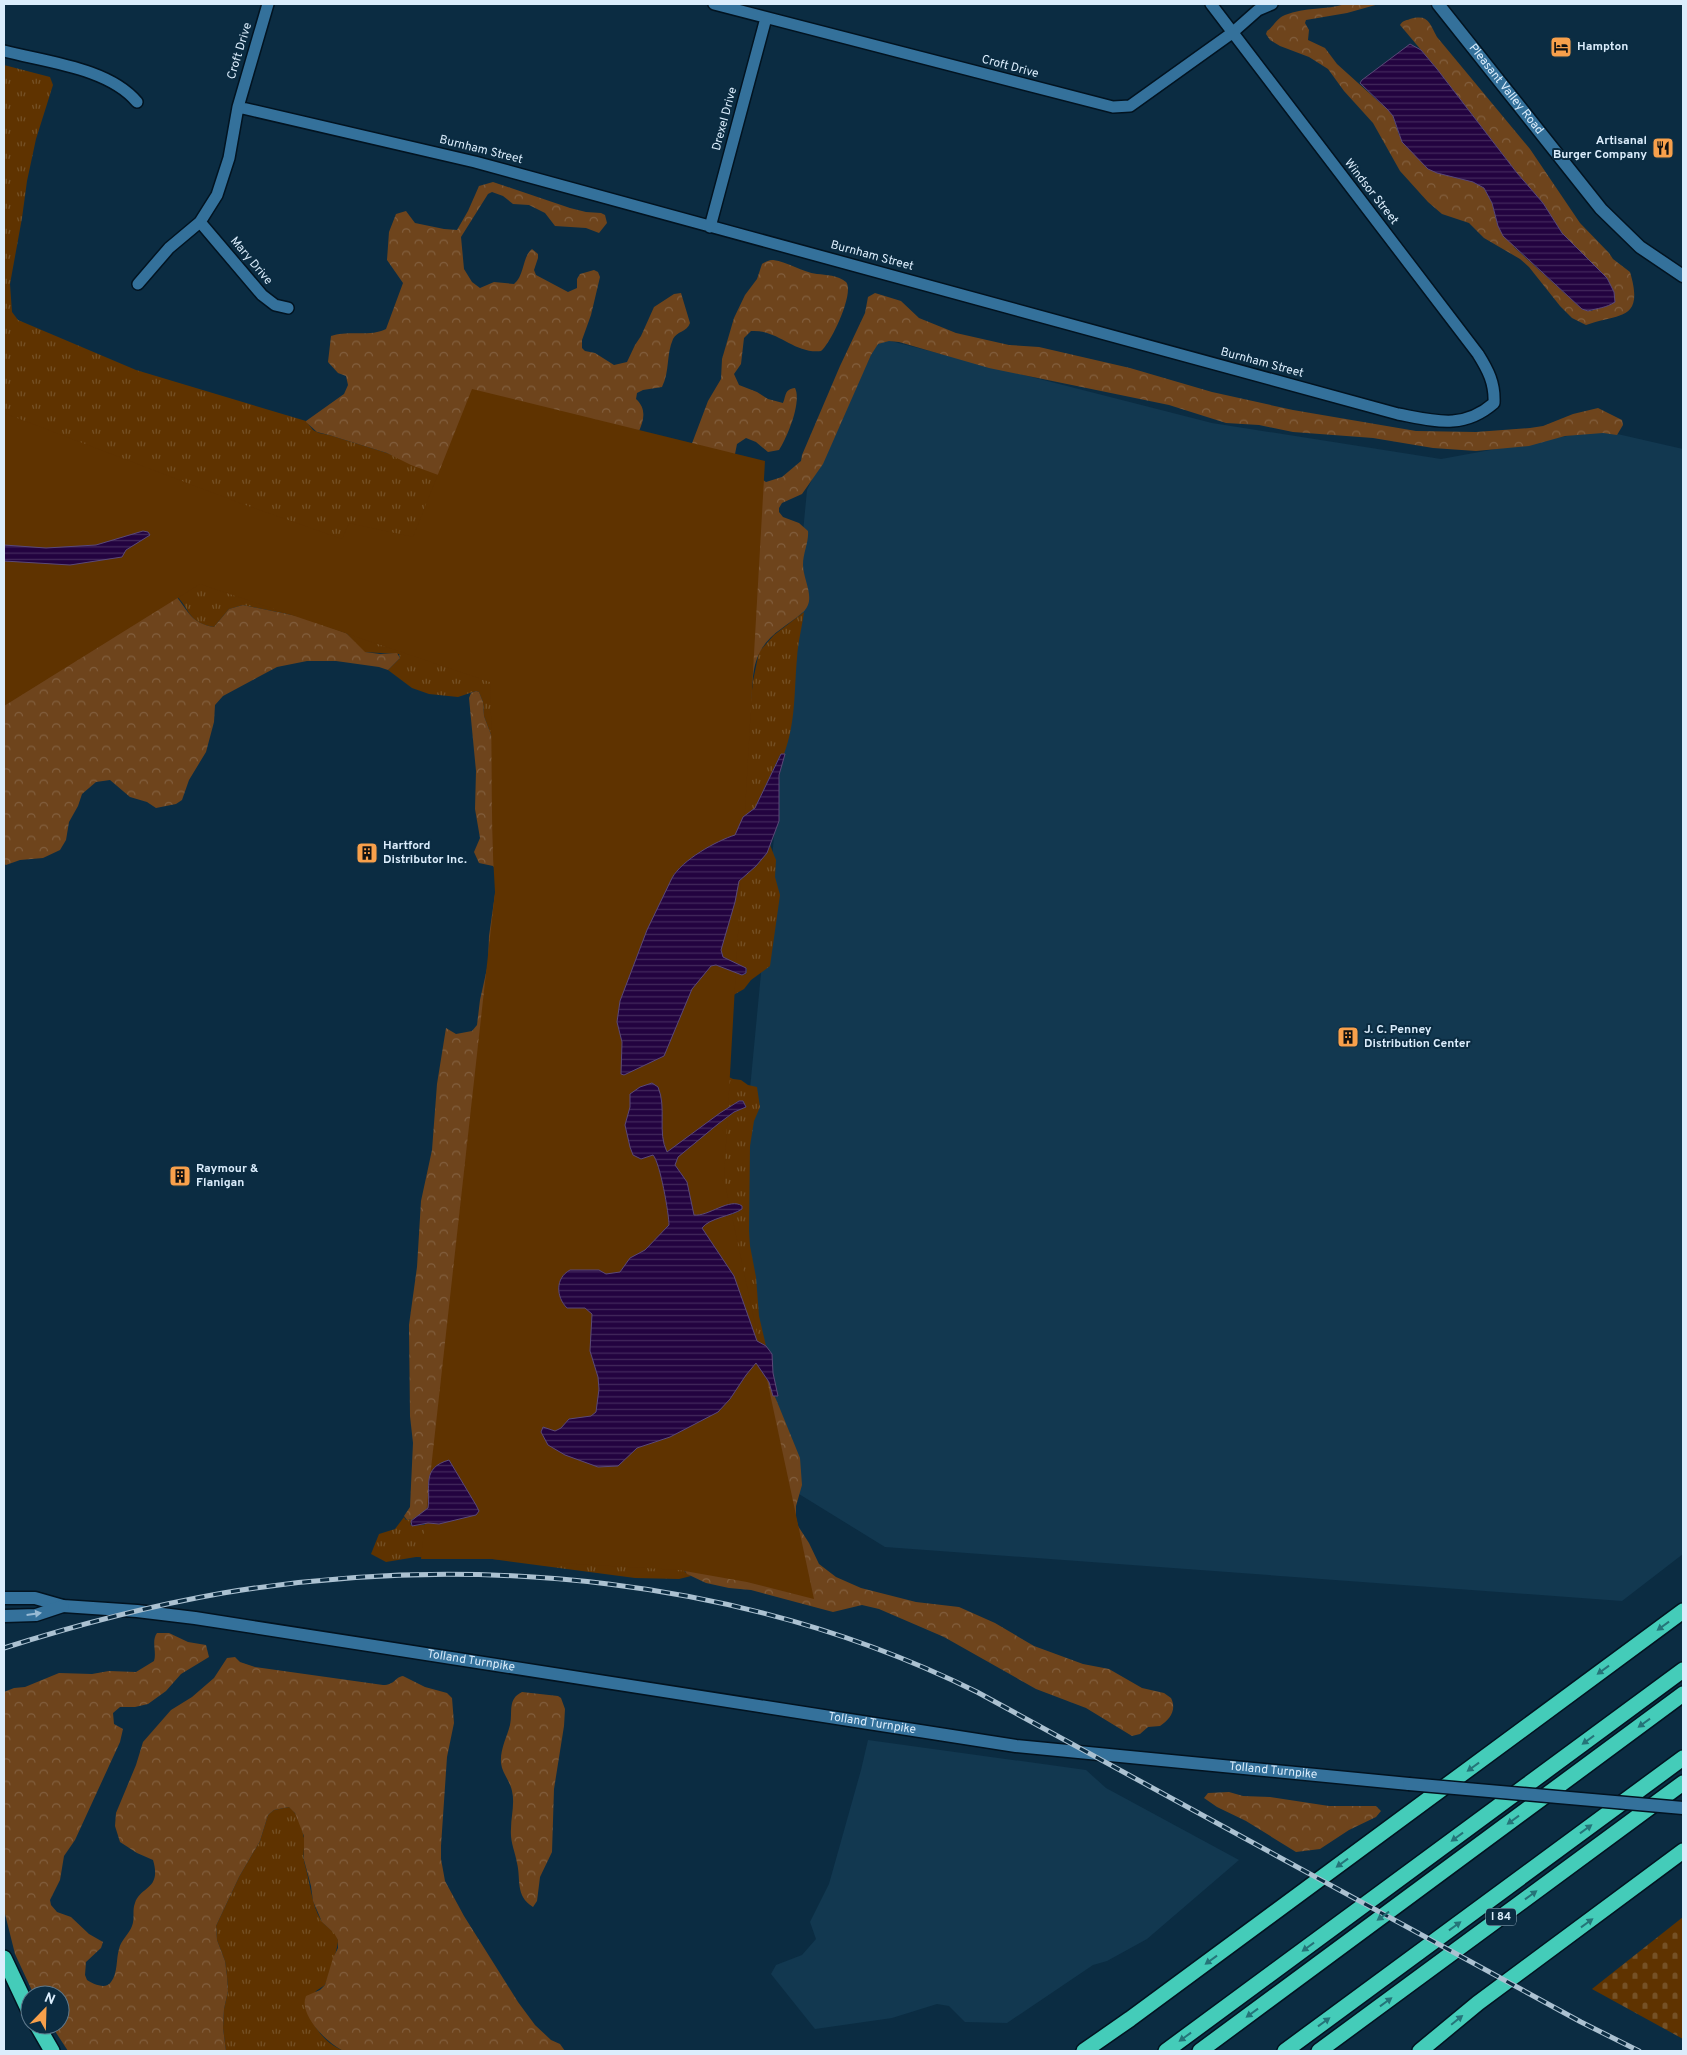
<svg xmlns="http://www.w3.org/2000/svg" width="1687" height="2055" viewBox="0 0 1687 2055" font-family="Overpass,sans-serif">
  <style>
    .built { fill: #123850 }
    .grass { fill: url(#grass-tufts) }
    .forest { fill: url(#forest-crowns) }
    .cemetery { fill: url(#cemetery-stones) }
    .green { fill: #5f3300 }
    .water { fill: url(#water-rules); stroke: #5a4978 }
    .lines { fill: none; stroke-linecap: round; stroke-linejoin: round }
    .minor-casing { stroke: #021320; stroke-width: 14 }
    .secondary-casing { stroke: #021320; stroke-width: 15 }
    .motorway-casing { stroke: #021320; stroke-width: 18 }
    .minor { stroke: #34719b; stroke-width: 11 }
    .secondary { stroke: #34719b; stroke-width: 12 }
    .motorway { stroke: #44ccb9; stroke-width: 15 }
    .rail-casing { stroke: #abc1d1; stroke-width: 5 }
    .rail { stroke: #0b2c42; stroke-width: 3; stroke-dasharray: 9; stroke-linecap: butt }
    .secondary-bridge-casing { stroke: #021320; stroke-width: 15; stroke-linecap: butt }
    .secondary-bridge { stroke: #34719b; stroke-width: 12 }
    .oneway { fill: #98bbd5 }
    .oneway2 { fill: #257478 }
    .labels { text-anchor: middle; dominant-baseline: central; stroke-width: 4; stroke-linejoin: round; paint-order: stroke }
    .shield { fill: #0b2c42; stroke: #9db3c4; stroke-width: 1 }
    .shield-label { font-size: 11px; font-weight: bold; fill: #dbedfc }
    .poi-label { font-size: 12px; font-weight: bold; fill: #dbedfc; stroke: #0b2c42; text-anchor: start }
    .street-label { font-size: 12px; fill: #dbedfc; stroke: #0b2c42 }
  </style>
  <defs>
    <pattern id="grass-tufts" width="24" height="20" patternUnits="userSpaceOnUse" patternTransform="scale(1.25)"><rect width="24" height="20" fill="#5f3300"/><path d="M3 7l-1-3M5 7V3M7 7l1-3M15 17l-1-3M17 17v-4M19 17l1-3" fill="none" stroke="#755126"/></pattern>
    <pattern id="forest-crowns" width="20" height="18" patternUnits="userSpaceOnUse" patternTransform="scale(1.25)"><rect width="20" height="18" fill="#6e441c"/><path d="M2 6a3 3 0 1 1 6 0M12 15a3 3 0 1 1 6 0" fill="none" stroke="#825f3e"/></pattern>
    <pattern id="cemetery-stones" width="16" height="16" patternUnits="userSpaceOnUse" patternTransform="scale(1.25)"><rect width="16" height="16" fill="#5f3300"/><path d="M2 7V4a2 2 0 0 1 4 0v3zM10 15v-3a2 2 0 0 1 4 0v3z" fill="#755126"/></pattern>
    <pattern id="water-rules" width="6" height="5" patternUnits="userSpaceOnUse" patternTransform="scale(1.25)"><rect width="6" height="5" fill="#230340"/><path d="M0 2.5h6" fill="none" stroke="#42285c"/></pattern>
  </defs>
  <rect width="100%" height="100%" fill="#0b2c42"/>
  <path class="built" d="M879 338 1212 423 1441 459 1600 430 1683 449V1554L1622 1601 885 1547 799 1494 736 1236 807 490Z
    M868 1740 1086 1770 1106 1788 1239 1860 1147 1939 1107 1961 1093 1965 1007 2023 965 2022 949 2006 937 2004 892 2018 815 2029 771 1974 776 1965 802 1955 816 1939 810 1922 829 1884 861 1770Z"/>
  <path class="grass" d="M4 65 50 77 53 85 36 139 27 181 22 218 10 284 12 312 18 320 136 370 306 421 313 430 319 433 329 435 387 453 541 517 627 539 642 547 647 557 653 588 656 626 649 704 653 762 649 782 652 797 651 814 662 822 690 814 703 802 715 785 727 754 749 718 753 681 759 652 774 635 804 612C802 627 798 642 797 658 794 690 796 722 784 754L780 755 755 808 743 817 735 835 721 839 711 846 696 852 674 874 659 903 620 1001 617 1022 622 1040V1062L620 1073 623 1075 664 1056 692 989 711 966 716 965 742 975 746 974 747 969 727 960 721 955V950L735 902 739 881 756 866 767 853 770 845 776 860 775 877 780 895 770 966 751 980 744 989 730 997 720 1017 715 1033 693 1048 685 1061 706 1066 733 1079 741 1080 748 1085 757 1087 760 1107 754 1121 750 1146 749 1231 750 1246 756 1277 759 1316 766 1346 757 1341 734 1276 702 1228C709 1218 732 1217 742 1209V1206C730 1197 708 1217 694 1215L687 1182 675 1165 679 1156 734 1112 746 1107 743 1101H739L720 1113 667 1152C665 1148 662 1142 662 1137 660 1124 666 1089 653 1083L640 1087 630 1094V1107L625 1125 630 1147 633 1155 641 1159 653 1155C660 1162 669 1213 669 1225L645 1250 630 1258 623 1270 618 1273 606 1274 599 1270 573 1269 567 1272 561 1278V1275L549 1271 546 1278 547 1296 542 1319 543 1330 538 1356V1394L529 1431 532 1444 533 1477 531 1494 543 1519 556 1526 568 1537 579 1542 596 1541 598 1537 591 1507 598 1467 618 1466 637 1448 670 1437 666 1459 681 1546 682 1564 685 1572 691 1576 679 1579 635 1578 492 1559 463 1558 416 1557 386 1562 371 1554 379 1534 395 1529 404 1517 406 1520 413 1519 410 1524 412 1526 451 1522 476 1515 479 1511 476 1505 486 1498 494 1457 497 1432 496 1410 504 1332 516 1247 513 1226 526 1137 525 1121 518 1096 520 1076 518 1041 520 1003 518 974 523 956 524 941 523 900 521 890 511 863 499 847 497 840 493 740 484 716 483 702 479 692 476 691 458 697 429 694 412 688 388 670 400 658 399 654 363 652 346 633 345 626 320 618 302 617 243 605 229 609 214 627C185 622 191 607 173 593 167 589 159 589 155 585 143 574 139 561 122 557L126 550 148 536 150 534 146 531 96 545 46 548 4 545Z
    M289 1807C297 1811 303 1830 304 1838 305 1847 302 1855 305 1865 310 1882 312 1906 321 1920 326 1928 337 1931 338 1940 339 1945 328 1979 325 1985L316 1991 306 2009C314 2027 324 2043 344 2051H226L223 2028 224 2009 228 1991 227 1976 225 1961 217 1940 216 1926 239 1877 260 1841 268 1815 274 1810Z"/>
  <path class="forest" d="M1346 4H1379L1347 13 1306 20 1305 23 1309 30 1308 40 1325 48 1337 64 1388 110 1393 116 1399 135 1437 173 1473 182 1484 188 1492 203 1497 223 1515 248 1582 309 1591 311 1600 307 1614 292 1607 278 1562 233 1543 203 1517 173 1437 69 1400 25C1403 20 1405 21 1410 19 1429 14 1429 23 1437 37L1530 149 1580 223 1609 253 1613 259 1630 272C1645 322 1618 313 1586 325L1572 318 1560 306 1529 267 1520 259 1484 238 1469 223 1442 214 1428 202 1400 171 1373 123 1344 91 1328 69 1309 57 1280 46 1270 40 1266 34 1267 31C1274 26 1276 19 1285 15 1305 7 1326 10 1346 4Z
    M493 182 570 208 586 212 601 213 605 215 607 223 599 233 586 228 555 226 545 213 529 205 513 204 503 196 492 192 488 194 461 237 464 269 472 282 480 288 494 282 514 284C525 275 522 257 532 249L538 254V258L534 270 536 275 568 292 577 288V279L580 274 594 270 598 272 600 277 591 315 582 340V348L585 351 595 353 614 365 627 362 635 345 641 336 654 307 674 294 681 293 690 323C687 332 677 331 673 339 666 355 670 371 662 387L643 390 637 393 636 399C647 409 644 421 638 433L691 446 708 401 721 379 722 359 734 318 745 295 757 279 762 264C765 262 769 260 773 260 788 262 802 272 817 274 826 275 838 275 846 282 855 292 831 343 821 351 794 354 778 329 751 331L744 338 741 364 734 374 739 385 757 392 768 399 783 403C786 397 784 389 795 388 802 402 787 438 779 450L768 452 756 442 746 438 737 444 734 459 766 482 782 477 801 461 802 455 840 366 865 313 868 297 875 293 901 301 919 318 956 333 1009 345 1039 347 1130 368 1212 392 1293 410 1416 431 1476 432 1530 428 1543 426 1573 414 1598 408 1622 420 1623 425 1617 435 1603 433 1565 436 1529 446 1476 451 1433 448 1373 438 1293 432 1259 425 1226 423 1169 405 989 368 899 342 889 341 878 344 871 355 823 464 802 494 782 503 779 508V512L783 517 799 523 808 531C809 542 803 553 803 565 803 580 817 600 803 612 789 625 770 633 761 650 750 668 753 694 750 714L482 491 411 465 387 453 329 435 317 432 306 422V421L344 394 348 385 346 376 338 373 328 362 331 336C347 330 372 337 386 329L403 283 387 260 389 232 396 214 406 211 415 223 444 229 457 230 468 211 479 186Z
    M4 561 176 596C189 612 191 623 214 627L229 609 243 605 302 617 346 633 365 652 380 654 397 653 400 658 388 670 379 667 336 661H307L277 667 223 696 215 705 214 722 206 752 189 780 182 800 176 804 156 808 147 802 130 797 110 780 96 782 82 794 78 806 69 822 66 840 60 850 43 858 20 860 6 865 4 864Z
    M476 691 479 692 483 702 484 716 493 740 497 840 499 847 511 863 521 890 523 900 524 941 523 956 518 974 520 1003 518 1041 520 1076 518 1096 525 1121 526 1137 513 1226 516 1247 504 1332 496 1410 497 1432 494 1457 486 1498 475 1504 449 1460C421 1469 432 1486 428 1509L413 1519 407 1520 404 1516 410 1507 413 1443 410 1416 409 1325 417 1267 421 1201 432 1150 437 1084 446 1028 456 1034 472 1031 477 1025 480 1000 488 964 489 936 498 873 493 866 479 863 474 852 480 838 475 809 476 771 469 698 471 693Z
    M757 1363 769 1382 800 1458 802 1485 796 1506V1518L798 1526 809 1543 819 1564 836 1577 861 1588 916 1602 959 1607 995 1623 1034 1646 1083 1664 1109 1669 1142 1688 1164 1693 1171 1698C1177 1710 1170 1719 1160 1726L1148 1727 1140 1734 1132 1736 1086 1708 1036 1689 944 1637 879 1609 862 1605 833 1612 751 1590 729 1588 706 1583 687 1574 683 1568Z
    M157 1633H169L188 1642 206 1645 209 1657 181 1674 166 1691 148 1704 135 1707H120L113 1713 114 1724 123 1729 120 1742 75 1840 64 1856 60 1880 50 1900 51 1905 57 1912 71 1917 89 1934 103 1942 101 1948 86 1962 85 1975 87 1980C93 1984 106 1990 111 1982 118 1973 116 1959 119 1949 121 1940 129 1934 132 1926 135 1918 132 1910 135 1903 140 1886 162 1890 153 1860L137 1853 120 1842 115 1826 116 1813 136 1765 143 1742 171 1710 192 1697 214 1678 227 1658 235 1657 240 1662 255 1667 383 1685C395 1685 395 1677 403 1676L425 1687 447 1693 452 1698 454 1723 447 1757 441 1846V1859L445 1881 464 1916 518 2002 535 2025 551 2040 560 2044 565 2051H344C328 2044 298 2015 306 1996L320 1990 325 1985 333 1958 338 1948V1940L334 1933 322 1922 313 1901 311 1886 304 1860V1836L295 1813 289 1807 274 1810 268 1815 260 1841 239 1877 216 1926 217 1940 225 1961 227 1976 228 1991 224 2009 223 2028 226 2051H68L51 2025H60V1995H34L15 1954 4 1910V1692L14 1688 25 1687 59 1673 92 1674 109 1671 136 1672 154 1661C157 1652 151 1641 157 1633Z
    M522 1692 558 1696 561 1698 565 1709 564 1726 554 1789 552 1852 540 1877 537 1901 533 1907C515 1896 521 1879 517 1863 515 1851 510 1842 511 1829 511 1816 515 1804 512 1791 510 1781 502 1773 501 1763 500 1749 507 1737 510 1725 513 1713 507 1699 522 1692Z
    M1229 1792 1243 1796 1270 1797 1329 1806H1376L1381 1811 1376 1817 1349 1830 1320 1849 1296 1852 1246 1821 1217 1807 1204 1798 1208 1793Z"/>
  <path class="cemetery" d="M1683 1917V2039L1592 1989Z"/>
  <path class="green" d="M472 389 765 461 724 1179 814 1599 747 1582 679 1570 492 1559H421L495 892C490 822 493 752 490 682L200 584 4 706V413L237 502 342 539 349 523 413 537Z"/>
  <path class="water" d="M1410 44 1421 50 1437 69 1517 173 1543 203 1562 233 1607 278 1614 292 1615 302C1606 308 1598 308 1588 311L1582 309 1503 236 1498 226 1492 203 1484 188 1473 182 1437 173 1428 169 1402 142 1393 116 1388 110 1360 83 1362 80Z
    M143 531 148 532 150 535 126 550 122 557 70 565 4 561V545L46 548 96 545Z
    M781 754H785L779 775V821L767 853 756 866 739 881 735 902 721 950 723 957 746 968V973L742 975 716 965 711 966 692 989 664 1056 624 1075 621 1074 622 1042 617 1022 620 1001 647 930 672 878C682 860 716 841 735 835L743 817 755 808Z
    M652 1083 658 1087C667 1108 657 1132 667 1152L720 1113 739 1101H743L746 1107 734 1112 718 1124 678 1157 675 1165 687 1182 694 1215C708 1217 730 1197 742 1206V1209C732 1216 709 1218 702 1228L734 1276 757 1341 766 1346 772 1354 773 1373 778 1396H773L769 1382 756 1363 746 1375 730 1399 718 1412 670 1437 637 1448 618 1466 598 1467 565 1455 548 1445 541 1432 543 1427 555 1431 561 1428 569 1419 591 1416 596 1412 599 1389 598 1377 590 1351 592 1314 585 1308H567C556 1297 555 1278 570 1270H599L606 1274 620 1272 630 1258 645 1250 669 1225C669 1214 660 1162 653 1155L641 1159 633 1155 630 1147 625 1125 630 1107V1094L640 1087Z
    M449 1460 476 1505 479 1511 476 1515 439 1524 428 1523 412 1526 411 1521 428 1508C431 1486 421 1468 449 1460Z"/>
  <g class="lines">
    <g class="minor-casing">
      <path id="minor" d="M714 4 1113 107 1130 106 1232 33 1258 10 1272 4
        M4 51C46 62 109 68 137 102
        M238 107 475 162 1398 414C1435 421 1463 430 1494 403 1495 383 1488 370 1478 354L1211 4
        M200 222 262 295 275 305 288 308
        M710 227 766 18
        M138 284 169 248 200 222 217 195 229 158 238 107 268 4"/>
    </g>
    <g class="secondary-casing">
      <g id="secondary">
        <path id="s1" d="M1438 4 1601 209 1640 247 1683 276"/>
        <path id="s2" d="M4 1598H35L63 1606 137 1611 195 1618 1016 1746 1409 1784"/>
        <path d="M4 1616 36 1615 63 1606"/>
      </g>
    </g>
    <g class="motorway-casing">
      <path id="motorway" d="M4 1958 30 2013
        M37 2025 52 2051
        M1084 2051 1130 2019 1683 1611
        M1166 2051 1683 1670
        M1200 2051 1683 1694
        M1285 2051 1683 1758
        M1319 2051 1683 1783
        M1420 2051 1478 2003 1683 1851"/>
    </g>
    <use href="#minor" class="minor"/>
    <use href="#secondary" class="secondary"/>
    <use href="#motorway" class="motorway"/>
    <g class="rail-casing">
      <path id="rail" d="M4 1648C76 1625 149 1606 223 1593 475 1551 747 1578 977 1692L1581 2022 1639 2051"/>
    </g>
    <use href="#rail" class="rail"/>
    <g class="secondary-bridge-casing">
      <path id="secondary-bridge" d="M1409 1784 1683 1808"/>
    </g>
    <use href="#secondary-bridge" class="secondary-bridge"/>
  </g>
  <defs><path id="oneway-solid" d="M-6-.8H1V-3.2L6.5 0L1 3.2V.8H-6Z" transform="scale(1.25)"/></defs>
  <use class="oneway" href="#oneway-solid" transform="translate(34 1614) rotate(-8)"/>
  <g class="oneway2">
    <use href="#oneway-solid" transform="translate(1663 1626) rotate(144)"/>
    <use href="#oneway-solid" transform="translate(1603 1670) rotate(144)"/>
    <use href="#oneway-solid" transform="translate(1644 1723) rotate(144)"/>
    <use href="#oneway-solid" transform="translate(1588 1740) rotate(144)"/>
    <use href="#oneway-solid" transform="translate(1473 1767) rotate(144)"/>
    <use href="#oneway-solid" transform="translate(1513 1820) rotate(144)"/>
    <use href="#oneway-solid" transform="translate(1586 1829) rotate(-36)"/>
    <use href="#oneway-solid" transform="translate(1457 1837) rotate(144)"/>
    <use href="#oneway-solid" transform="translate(1342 1863) rotate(144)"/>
    <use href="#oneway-solid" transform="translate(1531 1895) rotate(-36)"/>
    <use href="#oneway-solid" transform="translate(1383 1916) rotate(144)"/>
    <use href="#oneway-solid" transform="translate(1587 1923) rotate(-36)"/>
    <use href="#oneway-solid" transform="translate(1455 1926) rotate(-36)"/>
    <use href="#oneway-solid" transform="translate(1308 1947) rotate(144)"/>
    <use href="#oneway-solid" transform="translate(1211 1960) rotate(144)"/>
    <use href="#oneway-solid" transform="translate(1386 2002) rotate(-36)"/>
    <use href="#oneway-solid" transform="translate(1252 2013) rotate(144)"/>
    <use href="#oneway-solid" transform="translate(1457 2020) rotate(-39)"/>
    <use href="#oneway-solid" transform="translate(1324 2022) rotate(-36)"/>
    <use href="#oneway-solid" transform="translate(1185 2037) rotate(144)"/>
  </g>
  <defs>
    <g id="hotel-square" transform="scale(1.125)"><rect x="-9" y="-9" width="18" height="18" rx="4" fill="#f8a04b" stroke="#0b2c42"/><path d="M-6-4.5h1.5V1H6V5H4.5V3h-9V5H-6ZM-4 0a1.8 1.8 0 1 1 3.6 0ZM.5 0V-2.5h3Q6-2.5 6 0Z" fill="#111"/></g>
    <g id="restaurant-square" transform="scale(1.125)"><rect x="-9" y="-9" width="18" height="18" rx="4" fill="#f8a04b" stroke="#0b2c42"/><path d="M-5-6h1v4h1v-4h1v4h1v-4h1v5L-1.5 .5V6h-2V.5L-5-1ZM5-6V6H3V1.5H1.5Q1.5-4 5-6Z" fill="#111"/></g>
    <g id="building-square" transform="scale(1.125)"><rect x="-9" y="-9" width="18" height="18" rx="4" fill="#f8a04b" stroke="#0b2c42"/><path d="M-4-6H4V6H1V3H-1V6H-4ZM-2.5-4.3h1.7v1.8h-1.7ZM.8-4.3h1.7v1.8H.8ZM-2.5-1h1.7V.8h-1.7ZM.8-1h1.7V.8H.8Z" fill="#111"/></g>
  </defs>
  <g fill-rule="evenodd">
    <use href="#hotel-square" x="1561" y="47"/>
    <use href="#restaurant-square" x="1663" y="148"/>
    <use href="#building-square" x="367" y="853"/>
    <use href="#building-square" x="1348" y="1037"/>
    <use href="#building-square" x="180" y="1176"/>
  </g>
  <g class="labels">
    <rect class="shield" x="1486" y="1908.5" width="30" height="17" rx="4"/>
    <g class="shield-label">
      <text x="1501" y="1917">I 84</text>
    </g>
    <g class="poi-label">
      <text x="1577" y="47">Hampton</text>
      <text x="1647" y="141" text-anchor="end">Artisanal<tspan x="1647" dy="14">Burger Company</tspan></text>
      <text x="383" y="846">Hartford<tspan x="383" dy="14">Distributor Inc.</tspan></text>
      <text x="1364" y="1030">J. C. Penney<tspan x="1364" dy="14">Distribution Center</tspan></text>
      <text x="196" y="1169">Raymour &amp;<tspan x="196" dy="14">Flanigan</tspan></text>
    </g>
    <g class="street-label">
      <text transform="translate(240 51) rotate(-73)">Croft Drive</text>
      <text transform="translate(1010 67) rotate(15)">Croft Drive</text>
      <text stroke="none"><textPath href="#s1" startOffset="109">Pleasant Valley Road</textPath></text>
      <text transform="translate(725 119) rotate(-75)">Drexel Drive</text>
      <text transform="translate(481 150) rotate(14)">Burnham Street</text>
      <text transform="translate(1371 192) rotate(52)">Windsor Street</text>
      <text transform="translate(872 256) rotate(15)">Burnham Street</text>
      <text transform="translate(251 261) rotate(50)">Mary Drive</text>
      <text transform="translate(1262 363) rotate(15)">Burnham Street</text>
      <text stroke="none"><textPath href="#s2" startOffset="472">Tolland Turnpike</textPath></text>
      <text stroke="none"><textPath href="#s2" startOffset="878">Tolland Turnpike</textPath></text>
      <text stroke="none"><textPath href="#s2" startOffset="1282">Tolland Turnpike</textPath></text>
    </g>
  </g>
  <rect width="1687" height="2055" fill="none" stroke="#dbedfc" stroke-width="10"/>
  <g transform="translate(45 2010) rotate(23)"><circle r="24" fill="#0b2c42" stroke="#5e798c"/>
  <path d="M0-4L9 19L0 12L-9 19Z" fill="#f8a04b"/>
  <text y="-8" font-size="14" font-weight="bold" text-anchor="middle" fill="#dbedfc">N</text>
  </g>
</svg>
